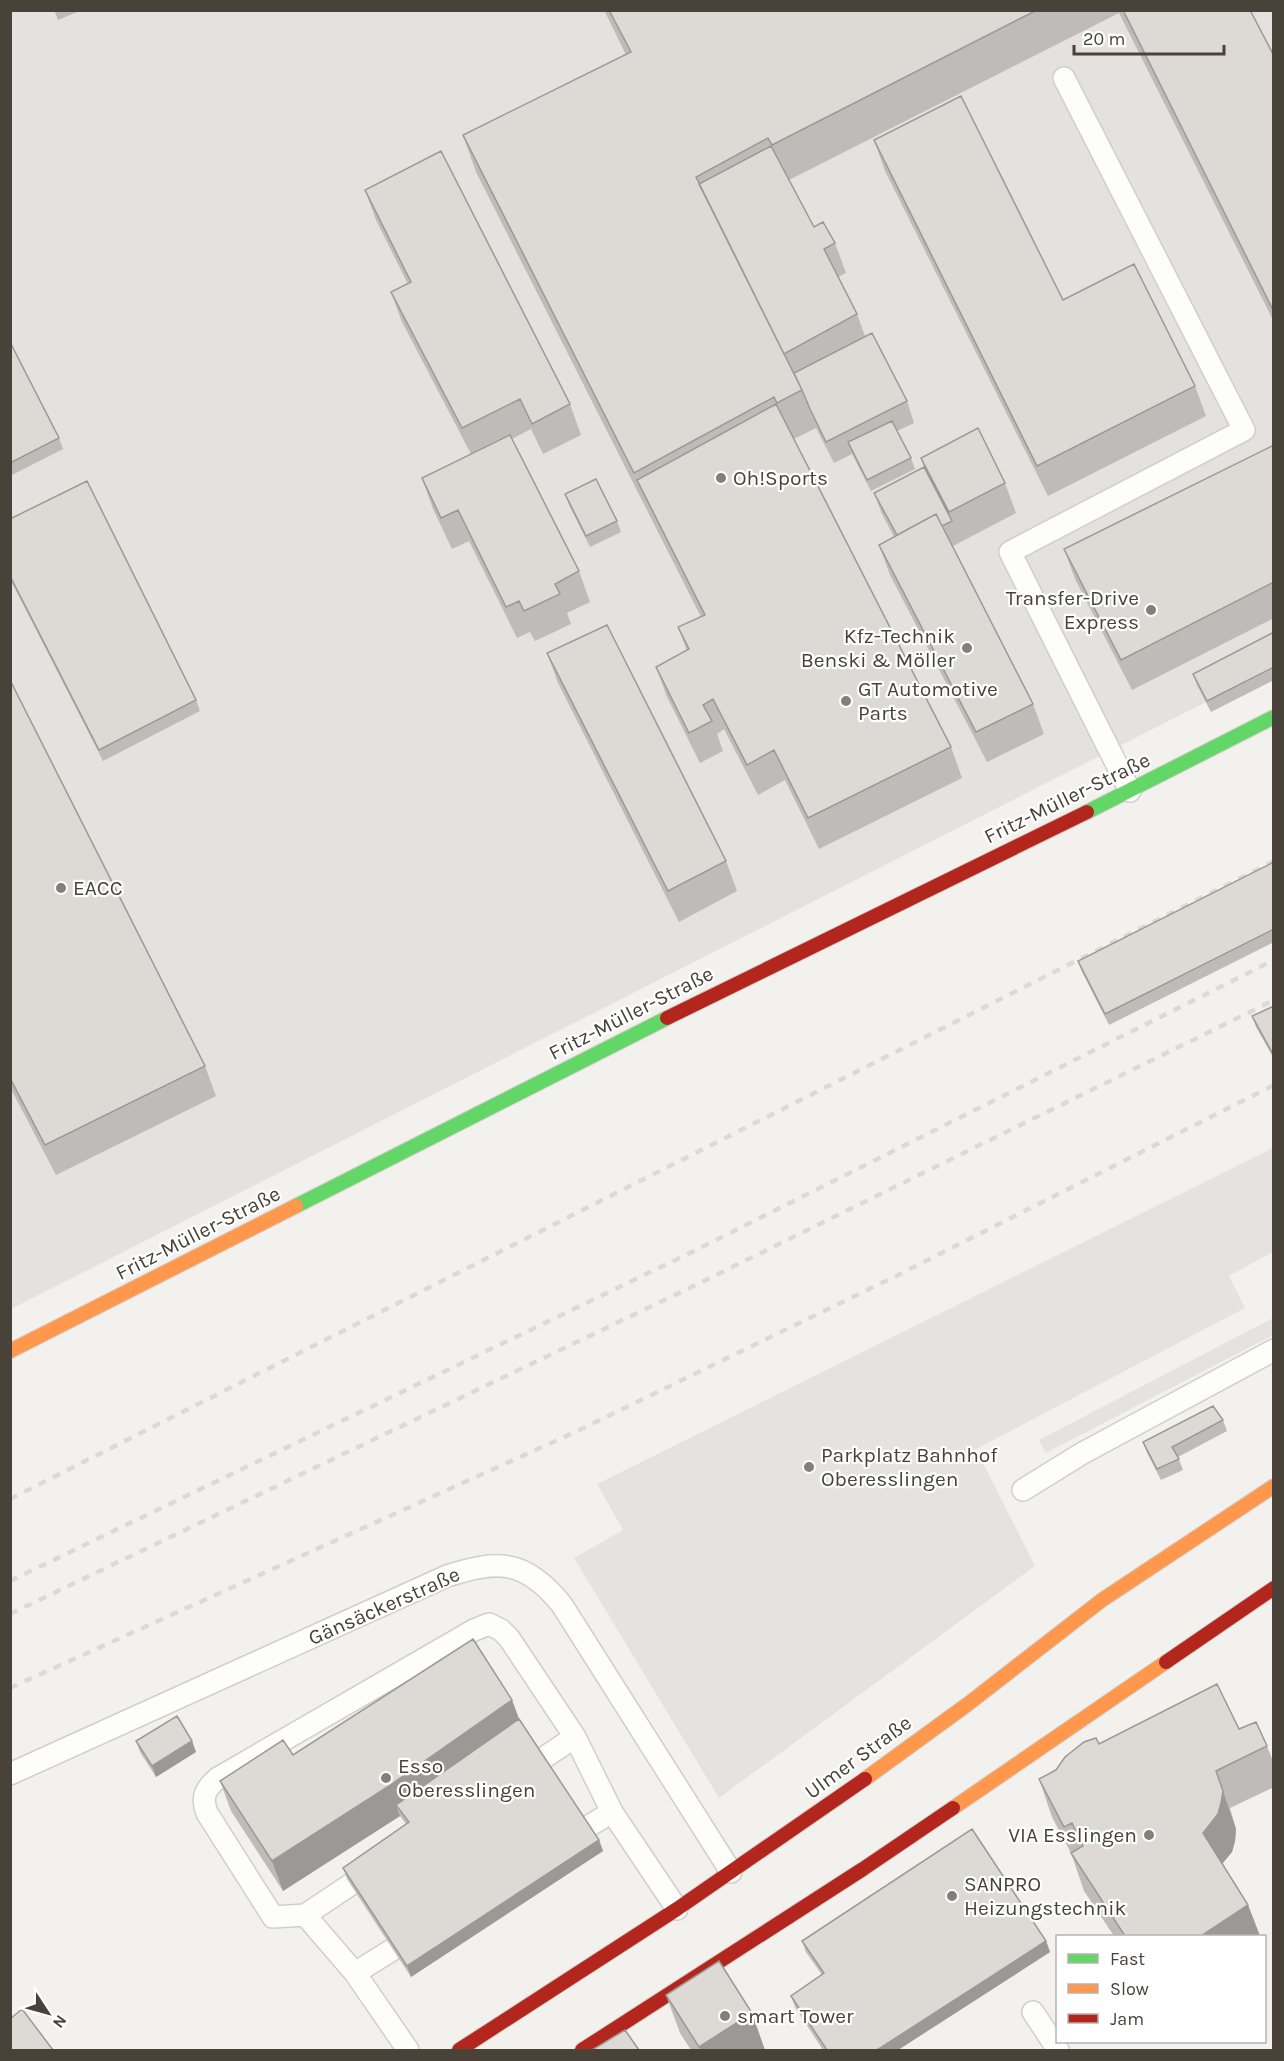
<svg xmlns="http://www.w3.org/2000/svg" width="1284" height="2061" viewBox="0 0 1284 2061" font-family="Karla,sans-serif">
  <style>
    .industrial { fill: #e5e1de }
    .parking { fill: #e5e2df }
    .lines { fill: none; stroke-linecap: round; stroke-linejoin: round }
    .lane-casing { stroke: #d1cfcb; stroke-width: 24 }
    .fast-casing { stroke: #d1cdc5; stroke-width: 16 }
    .slow-casing { stroke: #d1cdc5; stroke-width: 16 }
    .jam-casing { stroke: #d1cdc5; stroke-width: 16 }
    .lane { stroke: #fdfdfc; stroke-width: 21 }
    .fast { stroke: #63d668; stroke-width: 14 }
    .slow { stroke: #ff974d; stroke-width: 14 }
    .jam { stroke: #b3261e; stroke-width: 14 }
    .rail { stroke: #dadada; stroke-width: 4.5; stroke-dasharray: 8 8; stroke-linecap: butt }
    .wall { fill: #bebbb8 }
    .shaded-wall { fill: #9b9996 }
    .building { fill: #dddad6; stroke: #9b9996; stroke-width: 1.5 }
    .poi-dot { fill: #847f78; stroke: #fff; stroke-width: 2 }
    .labels { text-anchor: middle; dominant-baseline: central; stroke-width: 4.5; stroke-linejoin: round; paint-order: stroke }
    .poi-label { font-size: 21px; fill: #494239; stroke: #fff; text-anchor: start }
    .street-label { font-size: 21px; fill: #494239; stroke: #fff }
  </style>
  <rect width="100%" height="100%" fill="#f3f1ee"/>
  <path class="industrial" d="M11 11H1273V668L11 1309Z"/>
  <path class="parking" d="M1273 1148V1252L1229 1276 1245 1308 976 1449 1035 1566 719 1798 574 1558 623 1530 597 1484Z
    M1273 1318V1335L1046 1453 1039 1440Z"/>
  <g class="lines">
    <g class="lane-casing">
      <path id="lane" d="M1064 78 1244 430 1010 552 1130 791
        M1023 1490 1081 1454 1274 1350
        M521 1773 575 1737
        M10 1774 447 1576C499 1559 526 1560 562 1605L731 1872
        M566 1840 612 1812
        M374 1869 305 1915 355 1973 408 2050
        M305 1915 273 1917 207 1813C201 1797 205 1789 218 1778L474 1630 489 1624 501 1630 509 1638 575 1737 612 1812 677 1909
        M355 1973 416 1935
        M1033 2012 1058 2050"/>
    </g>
    <g class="fast-casing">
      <path id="fast" d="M1087 812 1274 717
        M296 1206 667 1018"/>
    </g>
    <g class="slow-casing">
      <path id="slow" d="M10 1351 296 1206
        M865 1779 968 1704 1102 1600 1274 1486
        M953 1808 1166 1662"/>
    </g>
    <g class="jam-casing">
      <path id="jam" d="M667 1018 1087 812
        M1166 1662 1274 1588
        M459 2050 677 1909 865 1779
        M582 2050 863 1869 953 1808"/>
    </g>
    <use href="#lane" class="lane"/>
    <use href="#fast" class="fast"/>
    <use href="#slow" class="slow"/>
    <use href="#jam" class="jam"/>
    <path class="rail" d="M10 1499 1274 861
      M10 1581 696 1250 1274 960
      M10 1614 704 1281 1274 1000
      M10 1688 573 1433 896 1276 1274 1085"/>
  </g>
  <path class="wall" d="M54 10H82L58 20Z
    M604 10H1250L1274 56V322L1119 13 789 180 814 227 835 243 846 273 838 277 857 314 865 336 907 401 914 423 897 431 911 458 915 469 871 491 852 454 834 463 816 428 794 439 951 747 962 778 819 849 785 780 758 795 724 729 717 734 723 751 700 763 667 697 656 667 687 651 678 627 701 617 476 172 463 135 626 55Z
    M874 140 1063 300 1195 386 1206 416 1048 496 885 171Z
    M365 190 570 404 581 435 543 454 531 429 512 439 579 571 590 602 567 613 571 624 535 641 530 632 517 638 469 541 452 549 433 509 422 478 471 454 402 322 391 292 408 284 376 220Z
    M10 342 59 438 63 449 10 476Z
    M1274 445V618L1132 690 1075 579 1064 549Z
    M921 458 1005 483 1016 513 953 546 1033 704 1044 734 987 762 890 575 879 545 894 537 882 514 874 493 924 467Z
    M565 494 617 521 621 532 590 547 569 505Z
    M10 519 196 700 200 711 103 761 10 579Z
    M1274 632V680L1211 712 1197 685 1193 674Z
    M547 653 726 861 737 891 679 922 558 683Z
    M10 680 205 1066 216 1096 56 1175 10 1087Z
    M1274 862V942L1109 1025 1082 972 1078 961Z
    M1274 1006V1059L1256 1027 1252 1016Z
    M1223 1420 1227 1431 1178 1457 1183 1470 1161 1480 1147 1453 1143 1442Z
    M512 1700 519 1719 599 1840 603 1851 411 1977 347 1879 343 1868 406 1824 400 1816 283 1891 231 1811 220 1781 293 1755Z
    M136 1741H192L196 1752 156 1777 140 1752Z
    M1099 1744 1267 1746 1274 1764V1787L1230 1808 1236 1829 1235 1841 1232 1852 1222 1864 1248 1905 1260 1936H1114L1084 1891 1071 1853 1052 1817 1039 1779Z
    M802 1941H1046L1050 1952 898 2050H823L795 2007 791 1996 822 1975 806 1952Z
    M666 1995 765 2050H691L680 2033Z"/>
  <path class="shaded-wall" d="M512 1700 523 1730 396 1805 400 1816 283 1891 272 1861Z
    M192 1741 196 1752 156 1777 152 1766Z
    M1216 1771 1236 1829 1235 1841 1232 1852 1216 1871 1203 1833Z
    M599 1840 603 1851 411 1977 407 1966Z
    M1248 1905 1260 1936H1201Z
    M1046 1941 1050 1952 898 2050H877Z
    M752 2013 765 2050H701L699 2047Z"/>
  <path class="building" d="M609 10H1037L772 145 768 138 696 177 802 390 777 403 774 397 634 473 463 135 631 52Z
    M1123 10H1250L1274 56V312Z
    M961 96 1063 300 1134 264 1195 386 1037 466 874 140Z
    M771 146 814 227 823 222 835 243 824 249 857 314 784 354 699 184Z
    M441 151 570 404 532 424 520 399 462 428 391 292 411 282 365 190Z
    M872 333 907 401 826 442 810 409 802 390 794 373Z
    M10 342 59 438 10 463Z
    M776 404 951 747 808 818 774 750 747 765 713 699 703 705 712 721 689 733 656 667 689 649 678 627 705 615 637 480Z
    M892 421 911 458 867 480 848 442Z
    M978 428 1005 483 949 512 921 458Z
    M510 435 579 571 555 584 560 594 524 611 519 601 506 607 458 510 441 518 422 478Z
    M1274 445V582L1121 660 1064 549Z
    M924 467 952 521 942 526 936 514 897 535 874 493Z
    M596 479 617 521 586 536 565 494Z
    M87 481 196 700 99 750 10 576V519Z
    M936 514 1033 704 976 732 879 545Z
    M607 625 726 861 668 891 547 653Z
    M1274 632V667L1207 701 1193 674Z
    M10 680 205 1066 45 1145 10 1078Z
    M1274 862V929L1105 1014 1078 961Z
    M1274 1006V1053L1273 1054 1252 1016Z
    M1213 1406 1223 1420 1172 1447 1179 1459 1157 1469 1143 1442Z
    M473 1639 512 1700 389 1786 272 1861 220 1781 283 1740 293 1755Z
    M1217 1684 1239 1729 1256 1722 1267 1746 1216 1771 1223 1791 1221 1803 1218 1814 1203 1833 1248 1905 1201 1936H1125L1071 1853 1083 1846 1072 1823 1064 1827 1039 1779 1056 1770 1065 1757 1084 1742 1096 1738 1099 1744Z
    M177 1716 192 1741 152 1766 136 1741Z
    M519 1719 599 1840 407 1966 343 1868 409 1822 396 1805Z
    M972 1829 1046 1941 877 2050H827L791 1996 824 1973 802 1941Z
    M719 1961 752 2013 699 2047 666 1995Z
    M22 2009 53 2050H10V2019Z
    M625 2030 639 2050H592Z"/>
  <g class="poi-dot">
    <circle cx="721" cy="478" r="6"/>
    <circle cx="1151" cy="610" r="6"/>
    <circle cx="967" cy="648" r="6"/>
    <circle cx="846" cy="701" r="6"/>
    <circle cx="61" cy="888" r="6"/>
    <circle cx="809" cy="1467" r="6"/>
    <circle cx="386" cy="1778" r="6"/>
    <circle cx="1149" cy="1835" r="6"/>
    <circle cx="952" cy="1896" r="6"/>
    <circle cx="725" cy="2016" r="6"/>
  </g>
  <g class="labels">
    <g class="poi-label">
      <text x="733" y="478">Oh!Sports</text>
      <text x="1139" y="598" text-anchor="end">Transfer-Drive<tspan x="1139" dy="24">Express</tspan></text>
      <text x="955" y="636" text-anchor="end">Kfz-Technik<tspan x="955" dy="24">Benski &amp; Möller</tspan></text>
      <text x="858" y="689">GT Automotive<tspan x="858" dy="24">Parts</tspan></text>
      <text x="73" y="888">EACC</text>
      <text x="821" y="1455">Parkplatz Bahnhof<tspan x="821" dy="24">Oberesslingen</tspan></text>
      <text x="398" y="1766">Esso<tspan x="398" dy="24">Oberesslingen</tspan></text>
      <text x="1137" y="1835" text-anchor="end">VIA Esslingen</text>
      <text x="964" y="1884">SANPRO<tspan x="964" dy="24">Heizungstechnik</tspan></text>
      <text x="737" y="2016">smart Tower</text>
    </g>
    <g class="street-label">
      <text transform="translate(1067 798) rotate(-26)">Fritz-Müller-Straße</text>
      <text transform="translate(631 1013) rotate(-27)">Fritz-Müller-Straße</text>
      <text transform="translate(198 1233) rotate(-27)">Fritz-Müller-Straße</text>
      <text transform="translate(384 1606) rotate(-24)">Gänsäckerstraße</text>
      <text transform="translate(858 1757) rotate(-36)">Ulmer Straße</text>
    </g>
  </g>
  <rect width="1284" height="2061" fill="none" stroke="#494239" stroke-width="24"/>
  <rect x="1056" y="1935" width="210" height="108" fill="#ffffff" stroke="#b6b3b0" stroke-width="1.5"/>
  <rect x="1068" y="1954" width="30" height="9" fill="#63d668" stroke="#b6b3b0" stroke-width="1.5"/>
  <text x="1110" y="1965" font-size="18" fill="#494239">Fast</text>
  <rect x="1068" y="1984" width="30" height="9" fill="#ff974d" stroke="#b6b3b0" stroke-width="1.5"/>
  <text x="1110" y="1995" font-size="18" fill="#494239">Slow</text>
  <rect x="1068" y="2014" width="30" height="9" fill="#b3261e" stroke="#b6b3b0" stroke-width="1.5"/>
  <text x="1110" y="2025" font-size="18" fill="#494239">Jam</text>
  <g transform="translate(48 2013) rotate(126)" stroke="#ffffff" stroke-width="4.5" paint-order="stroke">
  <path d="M0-4.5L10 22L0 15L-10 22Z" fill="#494239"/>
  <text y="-9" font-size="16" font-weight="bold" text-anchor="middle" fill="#494239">N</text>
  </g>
  <path d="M1074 45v9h150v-9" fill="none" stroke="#494239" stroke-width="3"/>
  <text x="1083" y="45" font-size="18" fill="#494239" stroke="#ffffff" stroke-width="4.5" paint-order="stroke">20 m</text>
</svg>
